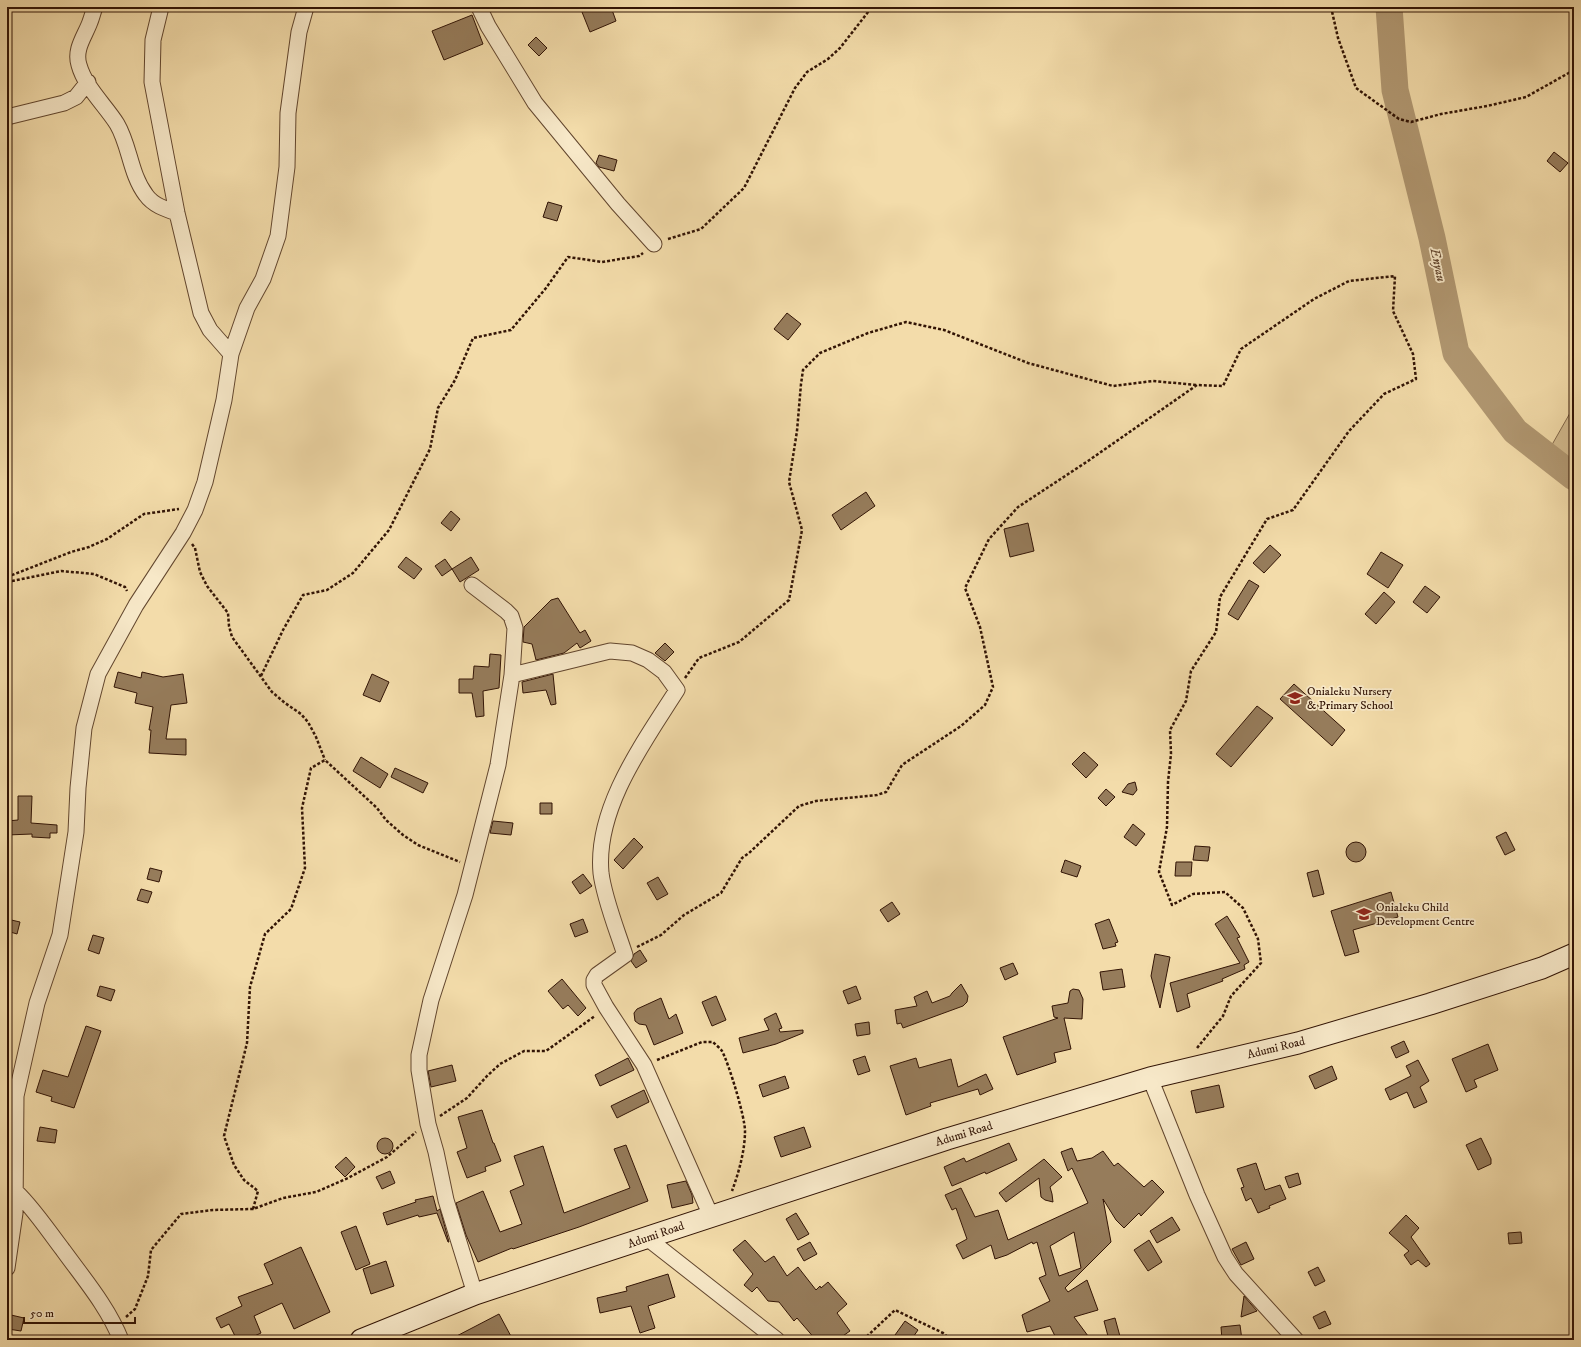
<svg xmlns="http://www.w3.org/2000/svg" width="1581" height="1347" viewBox="0 0 1581 1347" font-family="'IM FELL DW Pica',serif">
  <style>
    .green { fill: #d2ba8e; stroke: #82674a }
    .lines { fill: none; stroke-linecap: round; stroke-linejoin: round }
    .river { stroke: #b19872; stroke-width: 27 }
    .building { fill: #967c5b; stroke: #321405; fill-rule: evenodd }
    .street-casing { stroke: #62462e; stroke-width: 17 }
    .secondary-casing { stroke: #321405; stroke-width: 23 }
    .path { stroke: #321405; stroke-width: 2.5; stroke-dasharray: 3 2; stroke-linecap: butt }
    .street { stroke: #f7e8c8; stroke-width: 15 }
    .secondary { stroke: #f7e8c8; stroke-width: 21 }
    .labels { text-anchor: middle; dominant-baseline: central; stroke-width: 3.5; stroke-linejoin: round; paint-order: stroke }
    .poi-label { font-size: 12px; fill: #321405; stroke: #f7e8c8; text-anchor: start }
    .street-label { font-size: 12px; fill: #321405; stroke: #f7e8c8 }
    .water-label { font-size: 13px; font-style: italic; fill: #654931; stroke: #f7e8c8 }
  </style>
  <rect width="100%" height="100%" fill="#f3dcaa"/>
  <filter id="stains"><feTurbulence type="fractalNoise" baseFrequency=".005" numOctaves="4"/><feColorMatrix values="0 0 0 0 .2 0 0 0 0 .09 0 0 0 0 .02 0 0 0 .5 -.17"/></filter>
  <radialGradient id="worn" r=".72"><stop offset=".6" stop-color="#630" stop-opacity="0"/><stop offset="1" stop-color="#630" stop-opacity=".3"/></radialGradient>
  <path class="green" d="M1574 406V468L1549 450Z"/>
  <g class="lines">
    <path class="river" d="M1389 7 1395 90 1432 238 1456 353 1515 431 1574 477"/>
  </g>
  <path class="building" d="M580 7H611L616 21 590 32Z
    M472 15 483 44 444 60 432 31Z
    M536 37 547 48 539 56 528 45Z
    M1554 152 1568 163 1560 172 1547 161Z
    M599 155 617 160 614 171 599 167 596 163Z
    M548 202 562 206 557 221 543 217Z
    M787 313 801 324 788 340 774 329Z
    M866 492 875 506 841 530 832 515Z
    M451 511 460 519 451 531 441 523Z
    M1028 523 1034 551 1010 557 1004 529Z
    M1270 545 1281 555 1264 573 1253 563Z
    M1381 552 1403 565 1388 588 1367 574Z
    M406 557 422 569 414 579 398 567Z
    M471 557 479 570 460 582 452 569Z
    M445 559 452 569 442 576 435 566Z
    M1249 580 1259 586 1238 620 1228 614Z
    M1425 586 1440 597 1427 613 1413 602Z
    M1384 592 1395 602 1376 624 1365 614Z
    M558 598 580 633 585 630 591 641 580 648 577 643 564 653 536 660 532 644 523 642 524 627 551 600Z
    M665 643 674 652 665 661 655 653Z
    M490 654 501 655 499 688 483 691 484 716 476 717 472 693H459V679H473L474 666 489 667Z
    M118 672 141 678 142 672 163 677 183 674 187 703 171 705 166 739H186V755L149 753 151 730H149L153 707 135 703 137 693 114 687Z
    M372 674 389 682 380 702 363 695Z
    M553 674 556 704 551 705 546 690 523 693 522 682Z
    M1294 684 1345 730 1332 746 1280 699Z
    M1257 706 1273 718 1231 767 1216 754Z
    M1084 752 1098 765 1086 778 1072 764Z
    M361 757 388 774 380 788 353 771Z
    M395 768 428 783 423 793 391 777Z
    M1135 782 1137 790 1133 795 1122 792 1128 784Z
    M1106 789 1115 797 1106 806 1098 798Z
    M18 796H32L31 823 57 825V833H50V838L32 837V834L7 835V821L18 820Z
    M540 803H552V814H540Z
    M493 821 513 823 511 835 490 833Z
    M1133 824 1145 834 1136 846 1124 837Z
    M1506 832 1515 850 1505 855 1496 837Z
    M634 838 643 847 623 869 614 860Z
    M1346 852a10 10 0 1 1 20 0a10 10 0 1 1-20 0Z
    M1195 846 1210 847 1208 861 1193 860Z
    M1065 860 1081 866 1077 877 1061 872Z
    M1176 862H1192L1191 876H1175Z
    M150 868 162 871 159 882 147 879Z
    M1318 870 1324 894 1313 897 1307 873Z
    M583 874 592 886 580 894 572 882Z
    M658 877 668 894 657 900 647 883Z
    M141 889 152 892 148 903 137 900Z
    M1391 892 1398 917 1353 930 1359 952 1345 956 1331 911Z
    M892 902 900 914 888 922 880 910Z
    M1227 916 1240 937 1237 938 1249 962 1244 965 1245 969 1222 979 1223 981 1187 994 1190 1007 1177 1012 1170 983 1240 963 1215 924Z
    M7 919 20 922 17 934 7 931Z
    M583 919 588 932 575 937 570 924Z
    M1109 919 1118 942 1115 943 1116 946 1103 949 1095 924Z
    M93 935 104 938 99 954 88 950Z
    M640 950 647 961 636 968 631 961 634 954Z
    M1155 954 1170 957 1160 1008 1151 976Z
    M1013 963 1018 974 1005 980 1000 968Z
    M1122 969 1125 987 1103 990 1100 972Z
    M562 979 586 1008 578 1016 568 1005 563 1009 548 991Z
    M961 984 968 996 967 1002 963 1006 903 1028 901 1023 897 1024 895 1010 917 1006 914 997 927 991 932 1003 950 996 952 993Z
    M100 986 115 990 111 1001 97 996Z
    M856 986 861 999 848 1004 843 991Z
    M1073 989 1079 990 1083 999 1082 1019 1064 1018 1071 1049 1054 1053 1056 1062 1017 1075 1003 1037 1058 1018 1054 1017 1052 1006 1068 1003 1070 991Z
    M716 996 726 1020 712 1026 702 1002Z
    M661 998 669 1019 676 1014 683 1033 654 1045 646 1025 639 1024 635 1021 634 1013 637 1009Z
    M776 1013 782 1028 779 1029 780 1032 803 1030V1033L776 1044 743 1053 739 1038 769 1030 764 1019Z
    M869 1022 870 1034 857 1036 855 1024Z
    M86 1026 101 1031 74 1108 51 1101 52 1097 36 1092 43 1070 68 1077Z
    M1404 1041 1409 1052 1396 1058 1391 1047Z
    M1488 1044 1498 1070 1474 1080 1477 1087 1466 1092 1452 1059Z
    M865 1056 870 1071 858 1075 853 1060Z
    M628 1058 634 1070 600 1086 595 1075Z
    M916 1058 919 1068 951 1059 958 1087 986 1074 993 1089 980 1095 978 1089 930 1103 931 1106 906 1115 890 1066Z
    M1418 1060 1429 1081 1420 1087 1427 1102 1414 1108 1407 1092 1390 1100 1385 1089 1411 1076 1406 1066Z
    M452 1065 456 1081 431 1087 428 1071Z
    M1332 1066 1337 1079 1315 1089 1309 1076Z
    M785 1076 789 1088 763 1097 759 1085Z
    M1219 1085 1224 1107 1196 1113 1191 1091Z
    M644 1090 649 1102 617 1118 611 1106Z
    M482 1110 493 1143H494L501 1161 485 1167 486 1171 467 1178 457 1152 467 1148 458 1117Z
    M40 1127 57 1130 55 1143 37 1141Z
    M804 1127 811 1147 781 1157 774 1137Z
    M1481 1138 1491 1159V1164L1478 1170 1466 1145Z
    M377 1146a8 8 0 1 1 16 0a8 8 0 1 1-16 0Z
    M1009 1143 1017 1160 986 1174 985 1172 952 1186 944 1167 964 1158 966 1162Z
    M626 1145 648 1201 579 1227 513 1249 512 1248 478 1262 466 1235 456 1203 483 1191 500 1232 522 1224 510 1191 524 1185 514 1156 543 1146 564 1213 630 1188 614 1149Z
    M1072 1148 1077 1161 1092 1158 1103 1151 1114 1166 1118 1163 1144 1187 1152 1180 1164 1192 1141 1216 1139 1213 1124 1228 1116 1220 1103 1199 1111 1242 1065 1288 1068 1292 1087 1280 1098 1310 1074 1317 1091 1340H1057L1050 1326 1027 1332 1022 1315 1050 1301 1039 1278 1046 1275 1037 1242 1033 1244 1032 1242 1007 1255 995 1259 991 1245 963 1259 956 1245 967 1239 956 1208 952 1210 945 1195 961 1188 975 1217 998 1210 1008 1240 1088 1203 1072 1168 1068 1171 1061 1152ZM1074 1232 1081 1268 1059 1276 1050 1246Z
    M346 1157 355 1167 345 1177 335 1167Z
    M1044 1159 1062 1177 1050 1187 1052 1194 1053 1202 1045 1200 1041 1197 1039 1178 1006 1202 999 1193Z
    M1256 1163 1265 1190 1280 1185 1286 1199 1269 1206 1270 1208 1258 1213 1251 1198 1246 1201 1241 1188 1244 1187 1237 1169Z
    M390 1171 395 1183 382 1189 376 1177Z
    M1298 1173 1301 1184 1289 1188 1285 1177Z
    M686 1181 692 1195 693 1203 672 1208 667 1185Z
    M433 1196 437 1211 440 1209 449 1242H448L437 1213 419 1217 418 1215 387 1225 383 1213 416 1202 415 1200Z
    M796 1213 809 1234 798 1240 786 1219Z
    M1406 1215 1419 1228 1411 1237 1430 1264 1426 1267 1418 1260 1411 1265 1404 1255 1409 1251 1389 1233Z
    M1172 1217 1180 1230 1157 1243 1150 1231Z
    M356 1226 370 1264 356 1270 341 1232Z
    M1521 1232 1522 1243 1509 1244 1508 1233Z
    M745 1240 765 1262 774 1256 787 1276 798 1267 816 1290 820 1286 821 1288 828 1282 847 1304 837 1313 850 1331 837 1340H816L797 1318 794 1321 779 1302 768 1301 757 1287 752 1292 744 1285 753 1274 733 1250Z
    M1149 1240 1162 1262 1148 1271 1134 1250Z
    M810 1242 817 1254 804 1261 797 1249Z
    M1246 1242 1254 1259 1241 1265 1232 1249Z
    M301 1247 330 1312 294 1329 282 1303 254 1316 261 1333 246 1340H237L229 1324 221 1328 216 1318 242 1306 238 1297 273 1284 264 1264Z
    M386 1261 394 1286 371 1294 363 1269Z
    M1318 1267 1325 1281 1315 1286 1308 1272Z
    M668 1274 675 1297 648 1306 655 1328 640 1333 631 1306 600 1313 597 1298 627 1291 626 1287Z
    M1244 1296 1257 1311 1241 1317Z
    M1325 1311 1331 1324 1319 1329 1313 1317Z
    M499 1314 513 1340H449Z
    M11 1315 24 1318 21 1331 8 1329Z
    M1115 1318 1121 1340H1109L1104 1321Z
    M905 1321 918 1330 911 1340H904L895 1335Z
    M1240 1325 1242 1340H1222L1221 1327Z"/>
  <g class="lines">
    <g class="street-casing">
      <path id="street" d="M95 7C93 12 92 17 90 22 85 36 74 49 79 65 85 87 105 105 117 124 130 146 130 174 146 195 153 205 165 209 177 213
        M161 7 153 40 152 82 177 213 201 313 210 330 231 354
        M479 7 488 26 535 103 618 204 654 244
        M7 117 64 103 76 97 88 82
        M472 585 506 611 511 616 515 628 512 675 498 765 465 895 431 1000 419 1055V1070L428 1124 436 1152 446 1200 475 1294
        M512 675 610 651 632 653 648 660 664 672 677 690C644 742 595 808 601 873 604 898 617 930 625 955L597 975 594 980V985L606 1007 644 1065 711 1216
        M1150 1078 1197 1195 1225 1257 1236 1274 1296 1340
        M13 1189C30 1203 49 1232 63 1250 84 1279 108 1307 121 1340
        M647 1238 777 1340
        M7 1268 15 1213 16 1096 37 1003 60 935 76 832 78 788 84 728 98 674 136 605 183 533 195 510 205 482 224 400 231 354 247 308 263 279 278 236 287 167 288 113 299 32 306 7"/>
    </g>
    <g class="secondary-casing">
      <path id="secondary" d="M361 1340 475 1294 947 1139 1150 1078 1298 1043 1430 1004 1542 968 1574 954"/>
    </g>
    <path class="path" d="M1331 7 1338 38 1356 88 1399 119 1411 122 1441 114 1487 106 1526 97 1574 70
      M668 239 701 229 744 188 795 88 807 72 828 59 840 48 872 7
      M192 544 195 548 200 572 207 586 228 613 229 626 232 637 272 692 285 703 301 714 308 722 316 737 325 760
      M7 577 71 552 89 547 107 539 144 514 179 509
      M7 582 61 571 94 574 125 587 127 591
      M261 676 283 630 303 595 327 590 353 573 389 530 430 449 438 408 455 380 473 338 511 330 546 288 568 257 602 262 639 256 643 253
      M685 678 699 658 739 642 789 600 802 530 789 482 797 431 801 384 803 370 820 353 868 333 906 322 944 330 1028 363 1113 386 1153 381 1197 385
      M637 947 661 935 684 915 721 893 742 858 749 853 799 806 816 801 877 795 886 792 902 765 961 726 985 705 993 687 980 627 965 588 989 539 1018 507 1088 461 1197 385 1223 386 1241 349 1314 299 1349 281 1395 276 1393 311 1413 354 1416 379 1384 394 1349 431 1293 510 1267 519 1220 597 1216 632 1191 671 1186 701 1170 730 1171 754 1168 782 1167 827 1159 872 1172 905 1193 894 1225 892 1243 908 1258 939 1261 963 1231 996 1223 1016 1197 1048
      M657 1060 702 1042H713C716 1045 720 1048 722 1051 729 1064 745 1117 745 1131 745 1150 739 1172 732 1191
      M440 1116 467 1098 487 1076 500 1064 524 1051H546L595 1016
      M253 1209 258 1191 244 1180 234 1165 224 1136 247 1043 250 987 265 934 291 909 305 868 302 808 311 768 325 760 377 808 386 820 403 835 418 845 460 862
      M126 1317 135 1309 148 1276 151 1250 181 1214 213 1210 253 1209 283 1198 316 1192 348 1178 387 1157 416 1132
      M863 1340 895 1310 943 1333 951 1340"/>
    <use href="#street" class="street"/>
    <use href="#secondary" class="secondary"/>
  </g>
  <defs>
    <g id="school-bare" transform="scale(1.2)"><path d="M0-5L7-2L0 1L-7-2ZM-4 1L0 2.5L4 1V4Q0 6-4 4Z" fill="#8f2418" stroke="#f7e8c8" stroke-width="2.5" paint-order="stroke"/></g>
  </defs>
  <g fill-rule="evenodd">
    <use href="#school-bare" x="1295" y="698"/>
    <use href="#school-bare" x="1364" y="914"/>
  </g>
  <g class="labels">
    <g class="poi-label">
      <text x="1307" y="691">Onialeku Nursery<tspan x="1307" dy="14">&amp; Primary School</tspan></text>
      <text x="1376" y="907">Onialeku Child<tspan x="1376" dy="14">Development Centre</tspan></text>
    </g>
    <g class="street-label">
      <text transform="translate(1276 1048) rotate(-14)">Adumi Road</text>
      <text transform="translate(964 1134) rotate(-17)">Adumi Road</text>
      <text transform="translate(656 1235) rotate(-19)">Adumi Road</text>
    </g>
    <g class="water-label">
      <text transform="translate(1438 265) rotate(78)">Enyau</text>
    </g>
  </g>
  <rect width="1581" height="1347" fill="none" stroke="#f3dcaa" stroke-width="24"/>
  <rect x="8" y="8" width="1565" height="1331" fill="none" stroke="#321405" stroke-width="2"/>
  <rect x="12" y="12" width="1557" height="1323" fill="none" stroke="#321405"/>
  <path d="M24 1317v6h111v-6" fill="none" stroke="#321405" stroke-width="2"/>
  <text x="30" y="1317" font-size="12" fill="#321405" stroke="#f7e8c8" stroke-width="3" paint-order="stroke">50 m</text>
  <rect width="100%" height="100%" filter="url(#stains)"/>
  <rect width="100%" height="100%" fill="url(#worn)"/>
</svg>
